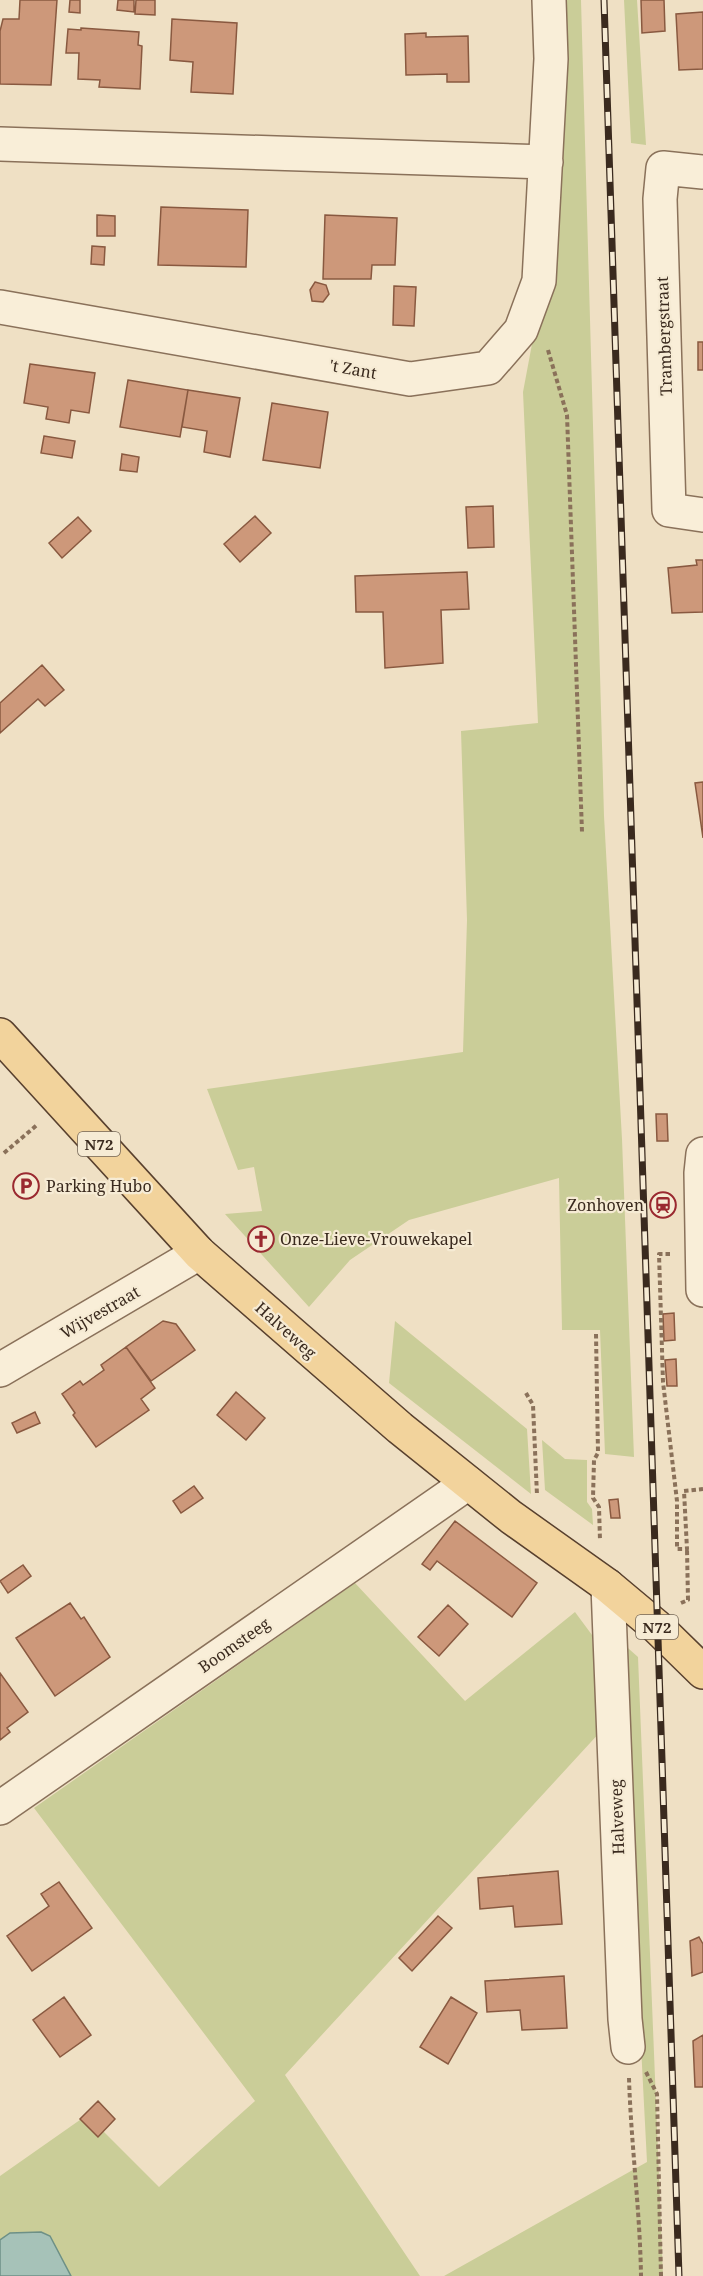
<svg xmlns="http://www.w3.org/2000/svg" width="703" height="2276" viewBox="0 0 703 2276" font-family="'Noto Serif',serif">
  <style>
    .green { fill: #cacd98 }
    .water { fill: #a6c2b8; stroke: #6d9086; stroke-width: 1.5 }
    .building { fill: #cd987a; stroke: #895940; stroke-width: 1.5 }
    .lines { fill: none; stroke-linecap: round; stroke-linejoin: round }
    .minor-casing { stroke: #8a715a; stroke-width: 36 }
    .major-casing { stroke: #58402e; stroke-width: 36 }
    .path { stroke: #8a715a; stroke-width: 4; stroke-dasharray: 4.5 3; stroke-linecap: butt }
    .minor { stroke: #f9eed8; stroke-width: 33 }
    .major { stroke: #f2d39c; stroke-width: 33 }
    .rail-casing { stroke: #3a2a1e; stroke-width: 7 }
    .rail { stroke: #f6ebd4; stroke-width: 4.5; stroke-dasharray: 14; stroke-linecap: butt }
    .labels { text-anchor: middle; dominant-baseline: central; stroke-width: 4.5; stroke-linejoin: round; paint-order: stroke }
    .shield { fill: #f6ebd4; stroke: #726455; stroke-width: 1.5 }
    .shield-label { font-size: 15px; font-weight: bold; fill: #3a2a1e }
    .street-label { font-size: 16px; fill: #3a2a1e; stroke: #f6ebd4 }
    .poi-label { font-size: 16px; fill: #3a2a1e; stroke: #f6ebd4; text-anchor: start }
  </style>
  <rect width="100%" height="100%" fill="#efe0c4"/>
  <path class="green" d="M561 0H581L604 816 622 1139 634 1457 605 1454 600 1330H562L559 1178 409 1220 350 1260 309 1307 225 1214 262 1211 254 1167 238 1170 207 1089 463 1052 467 920 461 731 538 723 523 392 532 344 550 274Z
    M624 0H637L646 145 631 143Z
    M395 1321 527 1429 531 1494 389 1383Z
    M542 1440 565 1459 587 1460V1502L592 1509 593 1525 545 1490Z
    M355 1583 465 1701 575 1612 592 1635 602 1730 285 2075 420 2276H71L50 2236 42 2232 10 2233 0 2240V2176L87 2115 159 2187 255 2101 34 1808Z
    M620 1641 638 1657 663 2276H444L647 2162Z"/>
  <path class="water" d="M41 2232 50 2236 71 2276H0V2240L10 2233Z"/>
  <path class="building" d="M20 0H57L51 85 0 84V31L3 19H19Z
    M70 0H80V13L69 12Z
    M118 0H134V12L117 10Z
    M136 0H155V15L135 14Z
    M641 0H664L665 31 642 33Z
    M703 12V69L679 70 676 14Z
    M172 19 237 23 233 94 191 92 193 62 170 60Z
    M81 28 139 32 138 45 142 46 140 89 99 87 100 80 78 79 79 53H66L68 29 81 30Z
    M426 33V37L468 36 469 82H447V74L406 75 405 34Z
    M161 207 248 210 246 267 158 265Z
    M97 215 115 216V236H97Z
    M325 215 397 218 395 265H372L371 279H323Z
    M92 246 105 247 104 265 91 264Z
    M315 282 326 285 329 294 323 302 312 301 310 290Z
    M394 286 416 287 414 326 393 325Z
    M698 342H703V370H698Z
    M30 364 95 373 89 413 71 410 69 423 46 419 48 407 24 403Z
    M128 380 188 390 180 437 120 427Z
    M188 390 240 398 230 457 204 452 207 431 182 427Z
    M272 403 328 412 320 468 263 460Z
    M44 436 75 441 72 458 41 453Z
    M122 454 139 457 137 472 120 470Z
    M493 506 494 547 468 548 466 507Z
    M255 516 271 533 240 562 224 544Z
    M78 517 91 531 62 558 49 543Z
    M696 560H703V612L672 613 668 568 697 565Z
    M467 572 469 609 441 610 443 663 385 668 383 612H356L355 576Z
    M42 665 64 690 45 706 38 699 0 733V703Z
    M703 782V838L695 783Z
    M656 1114H667L668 1141H657Z
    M674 1313 675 1340 664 1341 663 1314Z
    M163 1321 176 1324 195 1350 151 1381 126 1347Z
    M126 1347 155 1388 141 1399 149 1410 96 1447 73 1415 75 1413 62 1394 80 1381 83 1385 104 1370 101 1365Z
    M676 1359 677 1386H667L665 1360Z
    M236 1392 265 1418 246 1440 217 1415Z
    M35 1412 40 1423 17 1433 12 1423Z
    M194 1486 203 1498 181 1513 173 1501Z
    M618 1499 620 1518H611L609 1500Z
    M455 1521 537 1583 512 1617 437 1561 430 1570 422 1564Z
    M23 1565 31 1576 8 1593 0 1581Z
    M70 1603 81 1619 84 1617 110 1657 55 1696 16 1638Z
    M448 1605 468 1624 439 1656 418 1637Z
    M0 1673 28 1712 7 1728 10 1732 0 1740Z
    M558 1871 562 1924 515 1927 513 1906 480 1909 478 1878Z
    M59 1882 92 1928 32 1971 7 1936 49 1906 41 1894Z
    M438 1916 452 1928 412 1971 399 1958Z
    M699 1937 703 1944V1972L692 1976 690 1941Z
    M564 1976 567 2028 522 2030 520 2010 487 2012 485 1981Z
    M64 1997 91 2035 60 2057 33 2020Z
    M451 1997 477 2013 448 2064 420 2047Z
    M703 2035V2087H695L693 2041Z
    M98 2101 115 2119 98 2137 80 2119Z"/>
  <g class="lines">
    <g class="minor-casing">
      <path id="minor" d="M0 144 546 162
        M703 172 663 168 660 199 669 510 703 515
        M0 307 410 379 488 368 521 330 539 281 551 59 549 0
        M703 1154 701 1173 703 1290
        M0 1370 199 1253
        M608 1586 625 2019 628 2047
        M0 1808 468 1483"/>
    </g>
    <g class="major-casing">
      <path id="major" d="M0 1035 199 1253 400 1428 511 1517 608 1586 657 1627 703 1672"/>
    </g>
    <path class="path" d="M548 350 567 415 582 832
      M4 1153 37 1125
      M670 1254H659L663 1382 677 1501V1549H687L684 1491 703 1489
      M596 1334 598 1453 594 1460 593 1498 599 1507 600 1540
      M526 1393 533 1405 537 1495
      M681 1603 688 1600 687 1549
      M646 2072 657 2094 661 2276
      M629 2078C631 2144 640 2210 641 2276"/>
    <use href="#minor" class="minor"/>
    <use href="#major" class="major"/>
    <g class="rail-casing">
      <path id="rail" d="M604 0 679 2276"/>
    </g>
    <use href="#rail" class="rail"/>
  </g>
  <defs>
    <g id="parking-ring" transform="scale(1.35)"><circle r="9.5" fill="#f6ebd4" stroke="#9a2930" stroke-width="1.5"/><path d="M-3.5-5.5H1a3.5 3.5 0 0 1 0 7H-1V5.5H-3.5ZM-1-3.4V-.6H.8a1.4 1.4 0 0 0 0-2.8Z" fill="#9a2930"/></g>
    <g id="station-ring" transform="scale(1.35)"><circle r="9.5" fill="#f6ebd4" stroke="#9a2930" stroke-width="1.5"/><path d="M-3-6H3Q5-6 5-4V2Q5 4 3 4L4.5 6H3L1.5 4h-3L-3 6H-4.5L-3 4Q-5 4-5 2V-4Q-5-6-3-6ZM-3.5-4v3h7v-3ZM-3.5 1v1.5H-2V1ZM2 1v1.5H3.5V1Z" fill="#9a2930"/></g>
    <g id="church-ring" transform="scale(1.35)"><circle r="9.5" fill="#f6ebd4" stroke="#9a2930" stroke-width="1.5"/><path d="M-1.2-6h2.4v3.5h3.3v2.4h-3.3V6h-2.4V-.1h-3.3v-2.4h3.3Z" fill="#9a2930"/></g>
  </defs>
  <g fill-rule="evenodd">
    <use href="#parking-ring" x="26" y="1186"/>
    <use href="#station-ring" x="663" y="1205"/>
    <use href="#church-ring" x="261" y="1239"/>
  </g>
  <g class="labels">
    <g class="shield">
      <rect x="78" y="1132" width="42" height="24" rx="4.5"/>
      <rect x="636" y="1615" width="42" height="24" rx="4.5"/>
    </g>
    <g class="shield-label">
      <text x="99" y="1144">N72</text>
      <text x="657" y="1627">N72</text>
    </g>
    <g class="street-label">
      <text transform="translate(664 336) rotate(-92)">Trambergstraat</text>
      <text transform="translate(353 369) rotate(10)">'t Zant</text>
      <text transform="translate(100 1312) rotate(-30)">Wijvestraat</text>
      <text transform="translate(286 1330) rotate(42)">Halveweg</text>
      <text transform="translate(234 1645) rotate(-35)">Boomsteeg</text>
      <text transform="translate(617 1817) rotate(-92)">Halveweg</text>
    </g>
    <g class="poi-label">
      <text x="46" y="1186">Parking Hubo</text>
      <text x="644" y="1205" text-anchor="end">Zonhoven</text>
      <text x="280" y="1239">Onze-Lieve-Vrouwekapel</text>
    </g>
  </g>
</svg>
